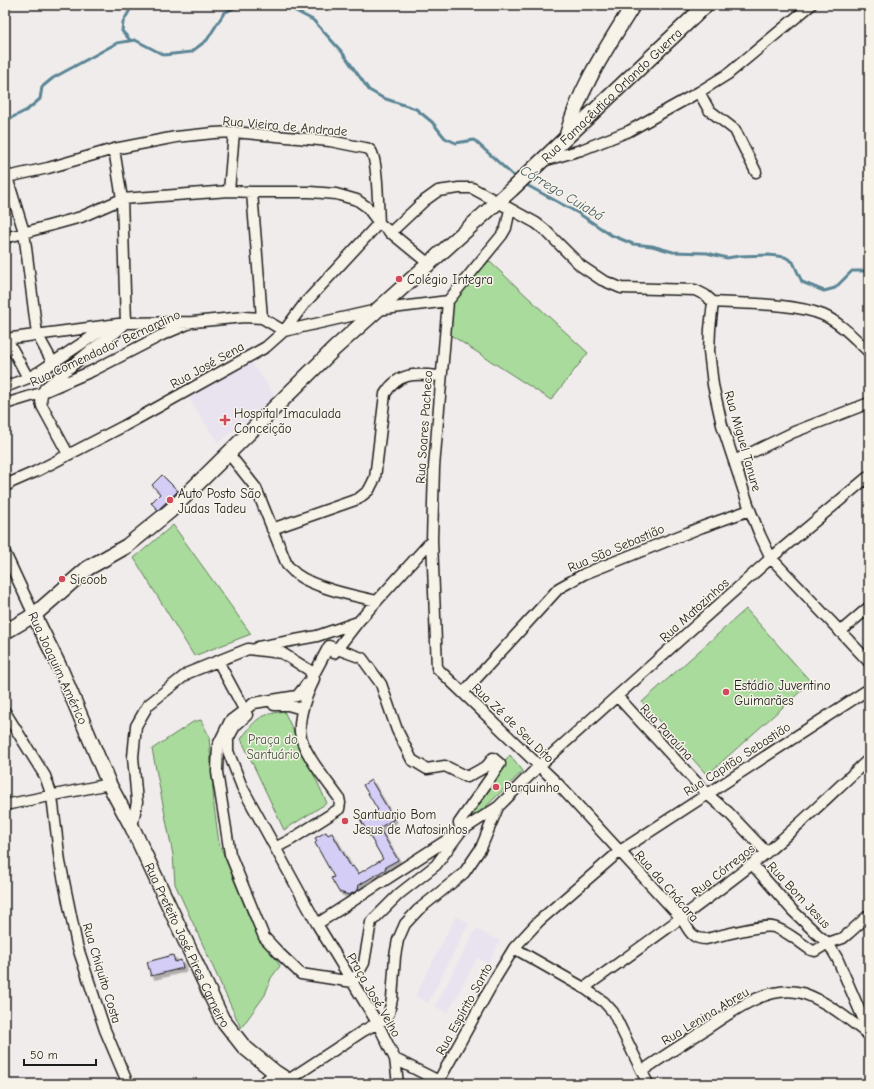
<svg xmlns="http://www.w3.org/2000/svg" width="874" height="1089" viewBox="0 0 874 1089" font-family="'Comic Neue',sans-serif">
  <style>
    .built { fill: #e8e3ef }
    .green { fill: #a9db9c; stroke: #627c5c }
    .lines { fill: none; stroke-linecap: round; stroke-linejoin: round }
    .stream { stroke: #5a8595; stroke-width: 3 }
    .building { fill: #d4cef7; stroke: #1c1c1c; filter: url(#shadow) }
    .street-casing { stroke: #1c1c1c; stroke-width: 13 }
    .secondary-casing { stroke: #1c1c1c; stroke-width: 17 }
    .street { stroke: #f7f3e8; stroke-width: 10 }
    .secondary { stroke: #f7f3e8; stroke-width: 14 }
    .poi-dot { fill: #d1495b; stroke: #f7f3e8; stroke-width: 1.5 }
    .labels { text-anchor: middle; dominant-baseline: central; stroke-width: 3; stroke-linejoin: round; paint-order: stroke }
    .street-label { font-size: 13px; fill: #1c1c1c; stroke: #f7f3e8 }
    .poi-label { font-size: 13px; fill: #1c1c1c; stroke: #f7f3e8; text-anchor: start }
    .park-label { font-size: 13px; fill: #465542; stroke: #f7f3e8 }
    .water-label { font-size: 14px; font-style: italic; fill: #405962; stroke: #f7f3e8 }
  </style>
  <defs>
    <filter id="shadow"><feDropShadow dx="3.5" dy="3.5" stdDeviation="0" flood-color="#0004"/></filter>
  </defs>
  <rect width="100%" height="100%" fill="#f0eceb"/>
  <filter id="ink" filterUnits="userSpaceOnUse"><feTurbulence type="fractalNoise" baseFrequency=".025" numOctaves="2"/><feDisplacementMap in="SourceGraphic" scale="8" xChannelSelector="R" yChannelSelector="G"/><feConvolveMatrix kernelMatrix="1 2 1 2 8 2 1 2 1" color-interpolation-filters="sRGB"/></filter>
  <g filter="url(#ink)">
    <path class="built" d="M249 359 276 397 218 443 188 397Z
      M456 916 469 923 428 1003 415 996Z
      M476 929 500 941 488 964 477 958 448 1013 435 1006Z"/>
    <path class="green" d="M489 261 588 353 551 400 449 334 454 297Z
      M173 525 251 634 194 656 134 558Z
      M746 609 811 682 707 775 642 702Z
      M284 711 327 803 284 830 241 739C257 718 257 716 284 711Z
      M201 720 209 736 214 806 219 843 249 917 280 966 271 978 265 995 241 1028 175 884 173 855 152 749 193 722Z
      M510 755 523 771 475 817 466 822V816Z"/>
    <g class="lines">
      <path class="stream" d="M284 5 313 20 342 52 369 90 383 98 416 109 432 122 445 138 456 143 474 140 517 179
        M131 41 122 31 123 22 131 8V5
        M5 121 27 110 40 99 42 87 53 78 117 43 135 40 164 55 191 52 207 40 224 13 240 5
        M523 183 578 213 611 235 633 244 652 246 673 252 707 253 727 258 739 256 769 255 785 257 793 262 802 282 824 291 835 288 852 271H869"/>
    </g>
    <path class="building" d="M162 475 178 491 158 510 151 503 160 494 152 485Z
      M371 780 394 819 379 828 398 860 385 867 386 869 359 885 358 890 349 895 339 892 331 878 334 877 315 843 317 841 315 838 326 832 328 835 332 833 351 867 353 866 358 874 383 859 360 819 378 810 363 785Z
      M173 955 175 962 181 960 183 968 151 976 147 962Z"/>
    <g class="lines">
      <g class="street-casing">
        <path id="street" d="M699 92 709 110 735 130 756 172
          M543 161 581 150 629 131 699 92 728 74 811 5
          M5 171 24 232 37 334 53 363
          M229 191 234 132
          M252 192 262 318
          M510 209 506 228 502 235 448 301 434 467 432 540 437 668 557 783 682 919C689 930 691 939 706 939 719 936 762 924 773 927 786 930 800 943 811 950L815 951 828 943 843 938 849 933 869 915
          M390 233 424 201 438 191 459 188H472L536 223 545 230 581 266 602 280 621 288 695 290 705 295 713 302C745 304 794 303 823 315 841 323 855 339 869 352
          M5 238 81 217 122 199 229 191 252 192H310L336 194 357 200 367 207 379 223 429 264
          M713 302 710 329 709 351 713 385 722 425 750 510 760 535 771 558 869 662
          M5 339 126 323 193 322 244 317 262 318 284 331 377 310 448 301
          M7 339 28 378
          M5 387 28 378 39 372 108 326
          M5 404 41 393 92 371 162 335 188 324
          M68 454 42 406C40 399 41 394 45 388L91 350 115 333 126 323 122 199 114 149
          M229 454 256 488 287 565C290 568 293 571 296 574 315 588 354 596 377 601
          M734 461 794 432 869 403
          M5 487 12 482 35 472 124 426 266 347 284 331 305 303 379 223C378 209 378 161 371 151 369 149 367 148 365 148L330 141 234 132 214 133 176 137 114 149 48 168 7 177
          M272 529 358 499 369 490 375 478 385 394C399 371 417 374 440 376
          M5 553 34 615
          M840 632 869 607
          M329 646 362 658 381 684 397 730 412 760 427 769 445 766 467 777 487 766 493 758 500 764 459 823 461 831 436 865 399 894 371 922 364 963 353 982 301 974 279 953 264 937 230 854 217 772 218 745 230 721 254 703 297 696 313 676Z
          M258 647 317 636 358 622 432 540
          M334 653 358 622
          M218 661 247 715
          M463 693 559 588 584 574 702 527 750 510
          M617 696 707 794 728 812 766 852
          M274 705H288L302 709
          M5 712 45 776 52 796 60 862 77 945 105 1030 128 1084
          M246 716 235 726 228 739V751L242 787 317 924 378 1024 395 1059 398 1084
          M5 805 109 784
          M132 827 137 802 133 757 136 726 148 705 188 673 248 649 282 653 309 670 314 679
          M275 848 292 839 339 809 340 803 339 798C327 781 302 752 300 732 299 714 306 697 313 682
          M752 864 792 910 817 934 828 943 837 958 869 1032
          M317 924 498 807
          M514 948 584 988 604 1002 613 1012 648 1084
          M584 988C645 944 707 901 766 853 802 823 835 790 869 759
          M395 1059 439 1081
          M642 1071C661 1058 681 1045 700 1033 728 1015 767 983 802 993 827 1001 849 1020 869 1035
          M287 1081 363 1031 385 1019 389 1013 392 999 395 956 398 940 405 924 418 910 464 873 481 848 498 807 539 766 771 558 869 476
          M261 1084 276 1073
          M437 1084 495 979 514 948 539 921 620 851 869 689"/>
      </g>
      <g class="secondary-casing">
        <g id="secondary">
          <path d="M567 135C579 88 608 46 633 5"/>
          <path id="s1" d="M34 615 61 670 109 784 132 827 222 1019 244 1047 276 1073 293 1084"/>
          <path id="s2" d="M5 632 34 615 88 568 127 546 170 511 335 348 511 190 706 5"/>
        </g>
      </g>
      <use href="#street" class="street"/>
      <use href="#secondary" class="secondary"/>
    </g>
  </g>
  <g class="poi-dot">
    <circle cx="399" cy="279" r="4"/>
    <path d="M223 414h4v4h4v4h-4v4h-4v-4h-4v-4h4z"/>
    <circle cx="170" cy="500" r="4"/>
    <circle cx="62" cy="579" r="4"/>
    <circle cx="726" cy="692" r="4"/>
    <circle cx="496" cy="787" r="4"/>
    <circle cx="345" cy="821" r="4"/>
  </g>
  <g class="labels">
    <g class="street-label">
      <text stroke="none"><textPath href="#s2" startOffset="812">Rua Famacêutico Orlando Guerra</textPath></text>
      <text transform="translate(285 126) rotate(5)">Rua Vieira de Andrade</text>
      <text transform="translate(105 348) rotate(-25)">Rua Comendador Bernardino</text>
      <text transform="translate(207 365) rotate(-29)">Rua José Sena</text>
      <text transform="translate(424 427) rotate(-86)">Rua Soares Pacheco</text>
      <text transform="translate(743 441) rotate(74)">Rua Miguel Tanure</text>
      <text transform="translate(616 548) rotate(-23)">Rua São Sebastião</text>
      <text transform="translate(694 610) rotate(-42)">Rua Matozinhos</text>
      <text transform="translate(58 668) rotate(65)">Rua Joaquim Américo</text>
      <text transform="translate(513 723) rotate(44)">Rua Zé de Seu Dito</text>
      <text transform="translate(667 732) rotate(47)">Rua Paraúna</text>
      <text transform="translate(737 759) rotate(-33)">Rua Capitão Sebastião</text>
      <text transform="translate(723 870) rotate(-38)">Rua Córregos</text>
      <text transform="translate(667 886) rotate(49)">Rua da Chácara</text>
      <text transform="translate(799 895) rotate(47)">Rua Bom Jesus</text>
      <text stroke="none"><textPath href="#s1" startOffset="364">Rua Prefeito José Pires Carneiro</textPath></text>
      <text transform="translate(102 973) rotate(73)">Rua Chiquito Costa</text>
      <text transform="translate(374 995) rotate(60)">Praça José Velho</text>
      <text transform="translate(464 1009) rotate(-61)">Rua Espírito Santo</text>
      <text transform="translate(705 1016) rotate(-31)">Rua Lenina Abreu</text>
    </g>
    <g class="poi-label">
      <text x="407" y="279">Colégio Integra</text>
      <text x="234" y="413">Hospital Imaculada<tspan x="234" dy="15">Conceição</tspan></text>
      <text x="178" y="493">Auto Posto São<tspan x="178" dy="15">Judas Tadeu</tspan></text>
      <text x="70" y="579">Sicoob</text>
      <text x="734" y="685">Estádio Juventino<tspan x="734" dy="15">Guimarães</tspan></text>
      <text x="504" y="787">Parquinho</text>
      <text x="353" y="814">Santuario Bom<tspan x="353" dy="15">Jesus de Matosinhos</tspan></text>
    </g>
    <g class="park-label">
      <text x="273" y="739">Praça do<tspan x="273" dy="15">Santuário</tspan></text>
    </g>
    <g class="water-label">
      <text transform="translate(562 193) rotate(31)">Córrego Cuiabá</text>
    </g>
  </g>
  <rect width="874" height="1089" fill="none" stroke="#f7f3e8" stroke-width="20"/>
  <rect x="10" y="10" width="854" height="1069" fill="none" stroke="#1c1c1c" stroke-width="1.5" filter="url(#ink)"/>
  <path d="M24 1059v6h72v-6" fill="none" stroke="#1c1c1c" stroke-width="2"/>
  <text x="30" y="1059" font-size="12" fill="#1c1c1c" stroke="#f7f3e8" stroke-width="3" paint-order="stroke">50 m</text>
</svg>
